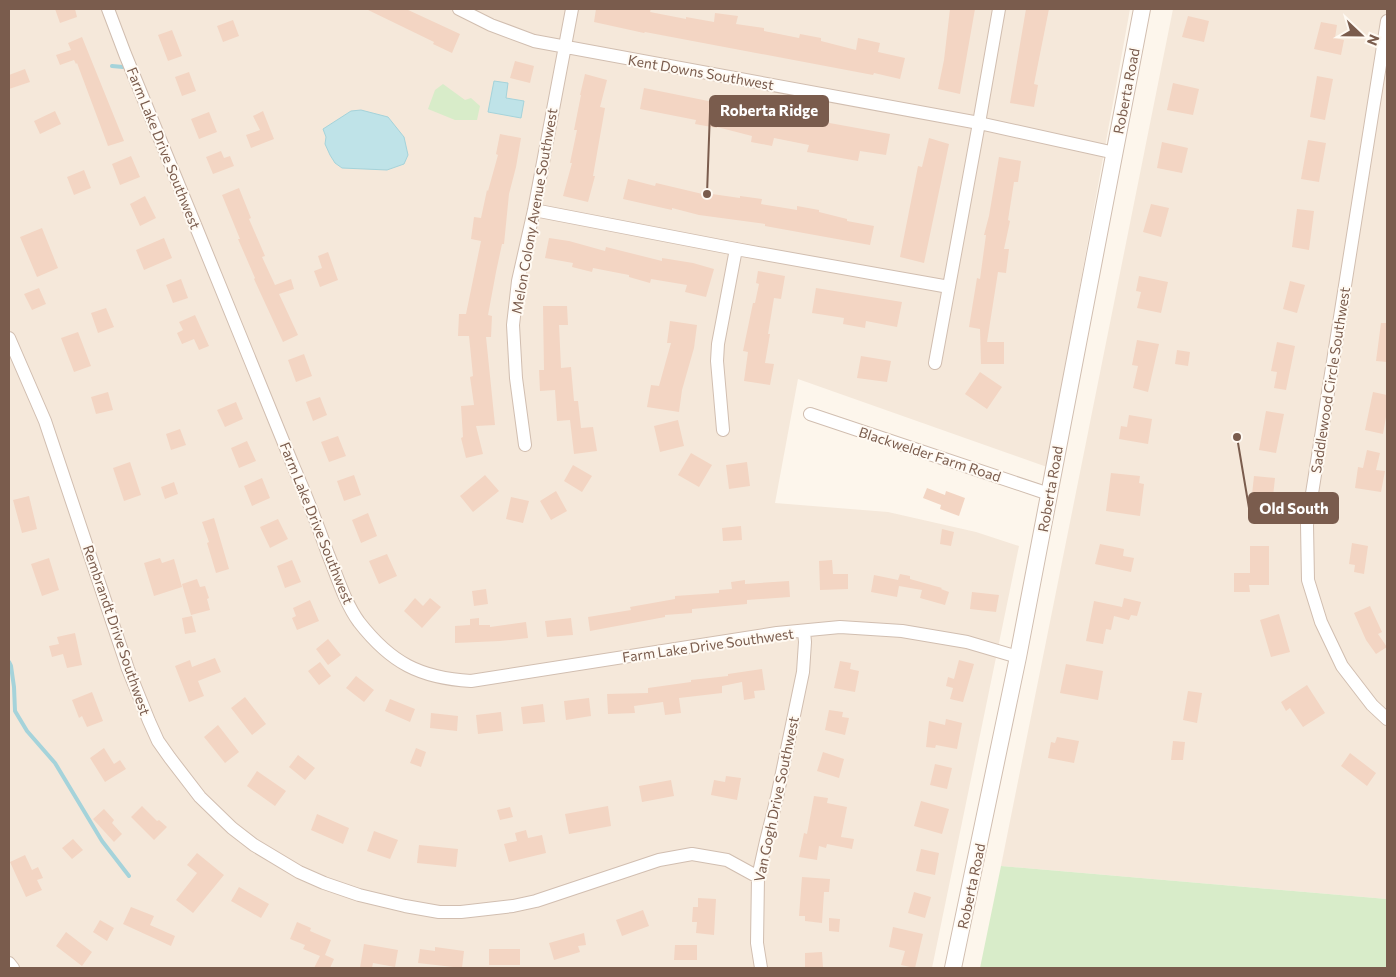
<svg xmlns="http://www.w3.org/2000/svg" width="1396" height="977" viewBox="0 0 1396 977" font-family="Commissioner,sans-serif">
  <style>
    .residential { fill: #f5e8da }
    .green { fill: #d8ecc9 }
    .water { fill: #bfe3e8; stroke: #a5d3da }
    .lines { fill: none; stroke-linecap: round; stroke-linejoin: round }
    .stream { stroke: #a5d3da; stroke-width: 4 }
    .building { fill: #f3d5c3 }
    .minor-casing { stroke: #d1beb0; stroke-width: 14 }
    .tertiary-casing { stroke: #d1beb0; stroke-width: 18 }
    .minor { stroke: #fff; stroke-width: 12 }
    .tertiary { stroke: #fff; stroke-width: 16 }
    .labels { text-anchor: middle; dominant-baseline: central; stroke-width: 4; stroke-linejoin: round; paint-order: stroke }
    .street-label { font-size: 14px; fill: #7a5c4d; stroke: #fffaf3 }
    .leader { fill: none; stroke: #7a5c4d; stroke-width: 2 }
    .callout-dot { fill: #7a5c4d; stroke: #fffaf3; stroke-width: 2 }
    .callout { fill: #7a5c4d; stroke: #7a5c4d; stroke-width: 2 }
    .callout-label { font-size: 15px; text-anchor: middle; font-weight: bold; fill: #fff }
  </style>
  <rect width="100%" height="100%" fill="#fdf6ec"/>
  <path class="residential" d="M9 9H1130L1047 467 798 379 775 503 888 512 976 532 1019 546 932 968H9Z
    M1173 9H1387V899L1001 866Z"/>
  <path class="green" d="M443 84 465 100 471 98 480 106 477 120H455L428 109 435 90Z
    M1001 866 1387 899V968H980Z"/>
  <path class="water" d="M494 81 508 83 506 98 524 101 521 118 488 112Z
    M361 110 388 117 404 137 408 155 404 164 387 170 342 168 335 163 330 155 325 144 326 137 323 129 351 111Z"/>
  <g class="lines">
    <path class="stream" d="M112 66 123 67
      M9 662 11 666 14 687 15 711 27 731 55 763 102 841 129 876"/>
  </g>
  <path class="building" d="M55 9H75L77 17 60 23Z
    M366 9H406L460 34 452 53 433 44 434 42Z
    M596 9H651L650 12 686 19V17L714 22 715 13 738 16 736 24 764 28V31L799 38 800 34 821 38V41L856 50 858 38 880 43 878 52 905 58 900 79 874 73 873 75 645 32 644 33 594 22Z
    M950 9H975L960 94 938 89 944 60Z
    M1026 9H1049L1034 84 1038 85 1034 107 1010 103Z
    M1188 16 1209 21 1204 42 1182 37Z
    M233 20 239 36 223 42 217 26Z
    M1321 22 1337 25 1335 38 1344 40 1341 55 1314 49Z
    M172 30 182 56 168 61 158 35Z
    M82 37 124 141 108 146 77 63 76 64 74 60 60 65 56 55 71 50 68 43Z
    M515 61 534 66 530 83 510 78Z
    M25 69 30 82 9 89V75Z
    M189 72 196 91 182 96 175 77Z
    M585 74 607 80 600 107 605 108 593 176H595L588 202 563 196 572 163H570L577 130H574L581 95H580Z
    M1317 76 1333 79 1325 120 1310 117Z
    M1173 83 1199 89 1193 115 1167 110Z
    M644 88 728 105 756 113 757 109 813 121V120L890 134 886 155 860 151 858 161 807 152 809 145 774 138 772 146 751 142 752 136 717 127V128L695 124 696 120 640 109Z
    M55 111 61 124 40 134 34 121Z
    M263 111 274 139 251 148 246 135 260 130 253 116Z
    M209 112 217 132 199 139 191 119Z
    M500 134 521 138 516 167 509 194 504 244H502L496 272 488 315 492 316 491 337H486L495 425 476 426 483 454 466 458 461 438 463 437 461 406 474 405 470 377 473 376 469 336H458L459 314H466L481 241 471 239 474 217 481 218 487 190 488 191 498 155 496 154Z
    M929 138 949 144 924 263 900 257 918 166 922 167Z
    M1308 140 1326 143 1319 182 1301 179Z
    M1162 142 1188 148 1182 173 1157 168Z
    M221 151 224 158 230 156 234 166 213 174 206 157Z
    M131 156 140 177 120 185 112 164Z
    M999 157 1021 161 1018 182H1014L1008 220 1010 221 1004 249H1009L1006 273 998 272 987 342H1004V364H981L980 329 969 327 977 278 980 279 986 235H984L989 216Z
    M84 170 91 188 74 195 67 177Z
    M628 179 655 186 656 183 711 196 712 194 740 198V196L762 199 761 204 797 210V206L819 210V212L847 219V221L874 226 870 245 765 226V224L699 215 672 208V210L623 199Z
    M239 188 251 218 249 219 265 256 262 257 275 285 291 279 294 289 279 294 298 335 283 342 254 279 255 278 238 239H240L222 195Z
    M145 196 156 218 140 226 130 204Z
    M1151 204 1169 208 1161 237 1143 232Z
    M1297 209 1314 211 1309 250 1292 247Z
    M42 228 58 268 37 277 20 237Z
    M164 238 172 258 144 270 136 250Z
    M549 238 569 241 605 251 606 247 662 261V258L693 263 714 269 706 297 685 292 687 285 651 279 650 283 629 277V275L593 268 592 272 572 267 573 263 545 258Z
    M328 252 338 280 320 287 314 271 322 268 318 256Z
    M758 271 785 276 781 299 774 298 768 334H770L765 363 774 364 770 385 744 381 748 352 743 351 753 303H755L759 284 756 283Z
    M1139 276 1168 282 1161 313 1137 308 1141 292 1136 291Z
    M181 279 188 298 173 303 166 285Z
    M1290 281 1305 285 1297 313 1283 309Z
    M39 288 46 304 32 310 24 294Z
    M816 288 902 302 897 327 866 321 865 328 843 324 844 318 812 313Z
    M543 306H567L568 325H559L561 368 571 367 574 401H578L581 428 593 427 597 451 574 454 570 420 557 421 555 390 540 391 539 370H544Z
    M106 308 114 327 98 333 91 313Z
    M195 315 209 346 199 350 194 339 182 344 177 333 183 330 179 322Z
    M670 321 697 325 694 348 682 390 679 412 647 407 651 385 659 386 671 343H667Z
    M1381 323H1387V362L1376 361Z
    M78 332 91 366 74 372 61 338Z
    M1137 340 1159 344 1148 392 1133 388 1138 366 1132 365Z
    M1277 342 1295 346 1286 390 1274 388 1277 372 1271 371Z
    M1177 350 1190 352 1188 366 1175 364Z
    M304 354 312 376 296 382 288 360Z
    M861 356 891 361 887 382 857 378Z
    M980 372 1002 387 987 409 965 394Z
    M108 392 113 410 96 414 91 397Z
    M1373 392 1387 395V411L1383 434 1365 430Z
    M320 397 327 415 313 421 306 402Z
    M236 402 243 419 225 427 217 410Z
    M1266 411 1284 414 1276 453 1259 450Z
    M1129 415 1152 419 1148 444 1119 439 1121 426 1127 427Z
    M678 420 684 446 660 452 654 426Z
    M180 429 186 445 171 450 166 434Z
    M338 436 346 456 329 462 321 442Z
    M247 441 256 461 239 468 231 448Z
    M1367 450 1380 453 1376 470 1385 471 1381 492 1355 488 1358 467 1363 468Z
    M691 453 712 465 699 487 678 475Z
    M130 462 141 495 124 501 113 468Z
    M747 462 750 486 729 489 726 465Z
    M573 465 592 476 582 492 564 481Z
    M1111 473 1140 476 1139 483 1144 484 1140 516 1106 511Z
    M354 475 361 495 344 501 337 481Z
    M485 475 499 491 473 512 460 496Z
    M1254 476 1275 478 1271 515 1250 513Z
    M262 478 270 498 252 506 244 486Z
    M174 482 178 494 165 499 161 487Z
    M927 488 945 495 946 491 965 498 959 516 940 509 941 505 923 498Z
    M556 491 567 511 551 520 540 501Z
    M29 496 37 529 22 533 13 500Z
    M511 497 529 501 523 523 506 519Z
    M368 513 377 536 361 543 352 520Z
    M214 518 229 569 216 573 207 543 209 542 202 522Z
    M278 519 288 539 270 548 260 527Z
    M741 526 742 540 723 541 722 528Z
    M942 529 954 532 951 546 940 544Z
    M1352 543 1368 546 1364 574 1354 572 1355 565 1349 564Z
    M1100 544 1124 549 1123 556 1134 558 1131 572 1095 564Z
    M1250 546H1269V585H1249L1250 592H1234V573H1250Z
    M387 554 397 576 379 584 369 561Z
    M49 558 59 590 42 596 31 564Z
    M160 558 162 563 174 559 182 587 154 596 144 563Z
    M292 560 301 582 285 588 277 566Z
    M832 560 833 574H848V589L820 590 819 561Z
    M900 574 910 576V579L942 588 941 589 949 592 945 605 920 598 922 590 899 586 897 597 871 592 874 575 898 580Z
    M197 579 200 587 205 586 209 598 207 599 210 610 191 615 182 584Z
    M745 580V584L789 581 790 597 747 600V604L692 609V613L665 615V617L590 631 588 617 631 610 630 607 675 599V596L719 593V590L732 589 731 582Z
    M486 589 488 604 474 606 472 591Z
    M972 592 999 595 996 612 970 609Z
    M415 598 423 606 430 598 441 607 422 628 404 611Z
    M1124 598 1141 602 1137 616 1131 615 1129 620 1114 616 1111 630 1106 629 1103 644 1086 641 1094 601 1122 607Z
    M310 600 319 621 297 630 292 618 296 616 293 608Z
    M1370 606 1382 632 1378 634 1387 647 1376 654 1366 640 1354 613Z
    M1279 614 1290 652 1271 657 1260 620Z
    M192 616 196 632 185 634 182 618Z
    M479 618V625H490V627L526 622 528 638 500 641 455 643V626L470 625V619Z
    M571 618 573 635 547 637 545 621Z
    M75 633 82 665 67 668 63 654 52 657 49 646 59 644 57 637Z
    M328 639 341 655 328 665 316 649Z
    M215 658 221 672 198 681 204 696 189 702 175 666 190 660 192 667Z
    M959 660 974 664 963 702 950 699 953 688 946 686 948 677 954 679Z
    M840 661 851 663 850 669 859 671 855 692 834 688Z
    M320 662 331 676 319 685 308 671Z
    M1066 664 1103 671 1098 700 1060 693Z
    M762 669 765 690 754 691 755 698 744 700 742 682 722 686V693L679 698 681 713 665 715 663 702 634 706 635 713 608 714 607 694 648 693V688L691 682V680L728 676V674Z
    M356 676 374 690 364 702 346 688Z
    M1307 685 1325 713 1303 727 1290 708 1286 711 1281 702Z
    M1188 691 1202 693 1197 723 1183 720Z
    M92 692 103 721 87 727 82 716 79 718 72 700Z
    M245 697 266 724 252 735 231 708Z
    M589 698 591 716 566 720 564 701Z
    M390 699 415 709 410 722 385 711Z
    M543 704 545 722 523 724 521 707Z
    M829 710 843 712 842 717 849 718 845 735 825 730Z
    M501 712 503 731 478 734 476 715Z
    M431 713 458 716 457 731 430 728Z
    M946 719 962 723 957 749 936 745 935 748 926 747 929 721 945 725Z
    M218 725 239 752 225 763 204 737Z
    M1057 737 1079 741 1074 763 1048 758 1051 742 1055 743Z
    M1173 741 1185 742 1183 760H1171Z
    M104 748 114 764 120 760 126 769 105 782 90 758Z
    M416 748 426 752 421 767 410 763Z
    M823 752 844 759 839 778 817 771Z
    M1350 753 1376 773 1367 786 1341 766Z
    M298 755 315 768 305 780 289 767Z
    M935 764 952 768 947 789 930 785Z
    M257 771 286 791 275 806 247 786Z
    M726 776 741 778 737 800 711 795 714 780 725 782Z
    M671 780 674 796 642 802 639 786Z
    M814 796 828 798 827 803 847 807 841 837 854 839 852 849 827 844 826 848 819 846 817 860 799 857 804 833 807 834Z
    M921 801 949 809 942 834 914 826Z
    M142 806 157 821 159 820 167 827 154 840 131 817Z
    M608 806 611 826 569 834 565 814Z
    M510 807 513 817 500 820 497 810Z
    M104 809 114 820 112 823 122 834 114 842 93 819Z
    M317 814 349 828 343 844 311 830Z
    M526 830 528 838 542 835 546 853 509 862 504 844 517 841 515 833Z
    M374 831 398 840 390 859 367 851Z
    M73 839 83 850 72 859 62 848Z
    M419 845 458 849 456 867 417 863Z
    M921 849 939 853 935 875 916 871Z
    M197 853 224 875 193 913 176 900 197 873 187 865Z
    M25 855 32 870 38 867 43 878 37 880 42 890 26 897 10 862Z
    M802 877 830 879 829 892H824L822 923 805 921V916H799Z
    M239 887 269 904 261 918 231 901Z
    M914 892 931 897 925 918 908 913Z
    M698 898 716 899 714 935 696 933 697 922H692L693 907H698Z
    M131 907 154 916 150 925 175 936 171 946 123 924Z
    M643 910 649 926 622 936 616 920Z
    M829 918 840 919 839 932 829 931Z
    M100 920 114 928 107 941 93 932Z
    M297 922 311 928 310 931 331 940 325 955 334 959 330 968H314L320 956 303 949 305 945 290 939Z
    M893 927 923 934 915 968 901 965 905 951 889 947Z
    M66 932 92 952 82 966 56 946Z
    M584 933 586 945 578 946 580 952 554 960 549 943Z
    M364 944 398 950 395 967 373 963 372 968H360Z
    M675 945H697V960H674Z
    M435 947 464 951 462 968 418 963 420 949 435 951Z
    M489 949H520V965H489Z
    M822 952 823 968H805V953Z"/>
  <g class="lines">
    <g class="minor-casing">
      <path id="minor" d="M108 9 125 54C181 190 237 327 292 463 305 493 317 523 328 554 337 576 345 603 359 622 391 663 420 678 471 681L777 633 840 627 902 631 967 642 1018 657
        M459 9 491 25 534 41 979 123 935 363
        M999 9 979 123 1115 153
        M1387 21 1307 525 1308 580 1321 622 1342 666 1372 705 1387 719
        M534 210 736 249 949 287
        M9 338 45 421 128 669 149 721 158 741 170 758 200 797 232 828 254 845 299 872 324 883 359 895 405 906 439 912H461L513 906 536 901 659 860 692 854 727 860 758 877
        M810 414 1049 494
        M723 430 717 361 718 344 736 249
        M525 445 516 378 513 325 518 281 534 210 572 9
        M9 963 13 968
        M761 968 757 943 758 877 766 841 777 797 803 672 805 642 804 631"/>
    </g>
    <g class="tertiary-casing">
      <path id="tertiary" d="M953 968 1018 657 1142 9"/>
    </g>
    <use href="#minor" class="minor"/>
    <use href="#tertiary" class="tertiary"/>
  </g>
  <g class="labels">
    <g class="street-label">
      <text transform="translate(701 72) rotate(10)">Kent Downs Southwest</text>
      <text transform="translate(1126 91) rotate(-79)">Roberta Road</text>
      <text transform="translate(164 148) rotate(68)">Farm Lake Drive Southwest</text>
      <text transform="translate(534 211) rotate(-80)">Melon Colony Avenue Southwest</text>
      <text transform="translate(1330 380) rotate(-81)">Saddlewood Circle Southwest</text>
      <text transform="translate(930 454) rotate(18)">Blackwelder Farm Road</text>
      <text transform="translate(1050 489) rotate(-80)">Roberta Road</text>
      <text transform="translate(317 523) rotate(68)">Farm Lake Drive Southwest</text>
      <text transform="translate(117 630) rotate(71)">Rembrandt Drive Southwest</text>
      <text transform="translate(708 645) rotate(-8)">Farm Lake Drive Southwest</text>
      <text transform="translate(776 799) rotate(-78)">Van Gogh Drive Southwest</text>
      <text transform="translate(971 886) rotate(-78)">Roberta Road</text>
    </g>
  </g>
  <path class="leader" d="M707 194L710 111M1237 437L1249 508"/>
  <g class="callout-dot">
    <circle cx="707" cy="194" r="5"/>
    <circle cx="1237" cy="437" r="5"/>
  </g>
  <g class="callout">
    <rect x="710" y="96" width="118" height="30" rx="5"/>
    <rect x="1249" y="493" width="89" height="30" rx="5"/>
  </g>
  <g class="callout-label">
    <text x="769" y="116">Roberta Ridge</text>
    <text x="1294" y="514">Old South</text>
  </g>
  <rect width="1396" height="977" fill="none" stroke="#7a5c4d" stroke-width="20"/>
  <g transform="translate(1361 35) rotate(112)" stroke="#fffaf3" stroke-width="4" paint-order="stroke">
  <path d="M0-4L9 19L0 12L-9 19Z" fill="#7a5c4d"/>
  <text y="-8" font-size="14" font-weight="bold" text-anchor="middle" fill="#7a5c4d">N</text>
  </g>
</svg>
